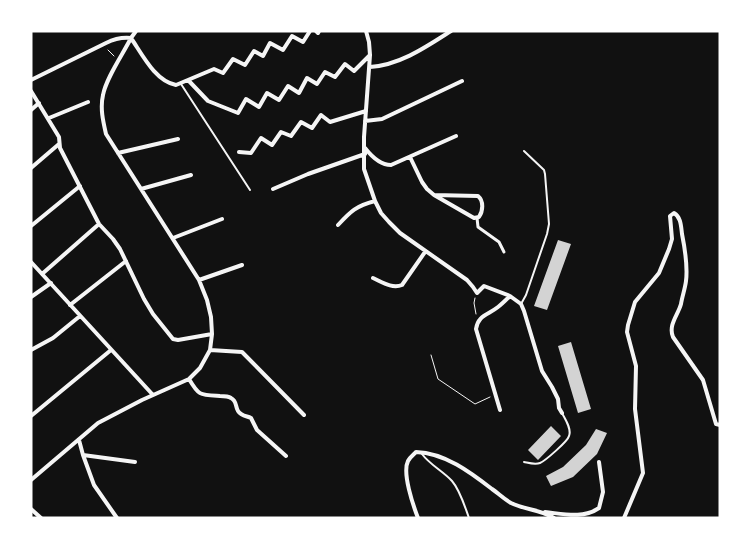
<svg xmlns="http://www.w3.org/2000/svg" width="751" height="549" viewBox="0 0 751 549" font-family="'Zilla Slab',serif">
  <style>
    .building { fill: #d3d3d3 }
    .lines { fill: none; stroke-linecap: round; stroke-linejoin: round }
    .path { stroke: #f5f5f5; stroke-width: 1 }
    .service { stroke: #f5f5f5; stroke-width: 2 }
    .pedestrian { stroke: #f5f5f5; stroke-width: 3 }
    .minor { stroke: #f5f5f5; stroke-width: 4 }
  </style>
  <rect width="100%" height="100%" fill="#111"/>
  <path class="building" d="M558 240 571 244 547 310 534 306Z
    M571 342 591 409 578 413 558 346Z
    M551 426 561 436 538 460 528 450Z
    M596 429 607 433 597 454 573 477 551 486 546 476 563 467 586 445Z"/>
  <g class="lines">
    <path class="path" d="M108 50 114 56
      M475 298 474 303 476 314
      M431 355 438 379 475 404 490 397"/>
    <path class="service" d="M181 84 250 190
      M521 304 526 295 537 263 547 234 549 224 545 174 544 170 524 151
      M422 454C430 465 443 471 452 481 460 490 465 507 469 518
      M524 462C529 463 535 465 540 463 545 461 568 441 569 436 572 429 565 419 562 413"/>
    <path class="pedestrian" d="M477 218 478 227 499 242 504 252"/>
    <path class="minor" d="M316 31 318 33 319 31
      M366 31 369 42 370 55 364 137V169L375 201 381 213 389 222 400 233 467 280 473 287 477 293 484 286 510 296 521 304 524 311 542 371 552 387 558 399 559 408 562 413
      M370 67C400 65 426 47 451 31
      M31 80 106 43C114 39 122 37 131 38 142 54 155 81 176 85L214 69 223 73 233 59 245 65 254 51 263 56 270 43 283 50 292 36 303 42 310 31
      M188 80 208 101 238 113 246 99 259 107 267 93 279 100 288 86 299 93 307 78 317 84 325 72 335 77 345 64 354 71 370 55
      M31 91 59 137 60 148 99 224 113 239 120 249 144 299 153 314 173 339 178 340 212 334
      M31 110 39 103
      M49 118 88 102
      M365 121 382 119 462 81
      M365 148C372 157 380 165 391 165L456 136
      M239 152 251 153 261 138 272 145 281 132 291 136 301 122 312 128 321 115 330 122 366 111
      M118 153 178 139
      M410 157 422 182 427 189 434 195 478 196C484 201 483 211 479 217L474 218 434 195
      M31 168 59 144
      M141 189 191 175
      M273 189 308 174 365 154
      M338 225C351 211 356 206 375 201
      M31 226 80 186
      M173 238 222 219
      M31 262 153 395
      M42 274 99 224
      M373 278C382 282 392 289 402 285L425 252
      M199 280 242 265
      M31 297 51 283
      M70 305 126 261
      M31 350 53 338 80 316
      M210 350 242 352 304 415
      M189 379C199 396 200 395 220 396 224 396 228 396 231 398 237 401 235 406 238 411 241 416 247 416 251 418L257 430 286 456
      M500 410 476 329C478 315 488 315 498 307 502 304 506 300 510 296
      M31 416 111 350
      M79 440 83 455 94 485 117 518
      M83 455 135 462
      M31 480 98 423 142 400 189 379 200 368 210 350 212 334 211 317 207 300 199 280 106 134C103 121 100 108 103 95 106 78 123 54 131 38L136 31
      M31 509 41 518
      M545 512C564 514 583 519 599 508L603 492 599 462
      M418 518C413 505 402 473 408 461 410 457 413 455 416 452 445 453 470 472 492 489 498 493 504 499 511 503 525 510 540 509 554 518
      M624 518 643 473 635 409 636 366 627 332 628 325 635 302 659 273 669 249 672 239 670 216 674 213C681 217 681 226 682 234 685 249 688 265 686 281 685 289 682 297 681 304 678 315 668 325 673 337L703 380 716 424 720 425"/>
  </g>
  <rect width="751" height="549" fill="none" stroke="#ffffff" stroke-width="65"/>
</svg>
